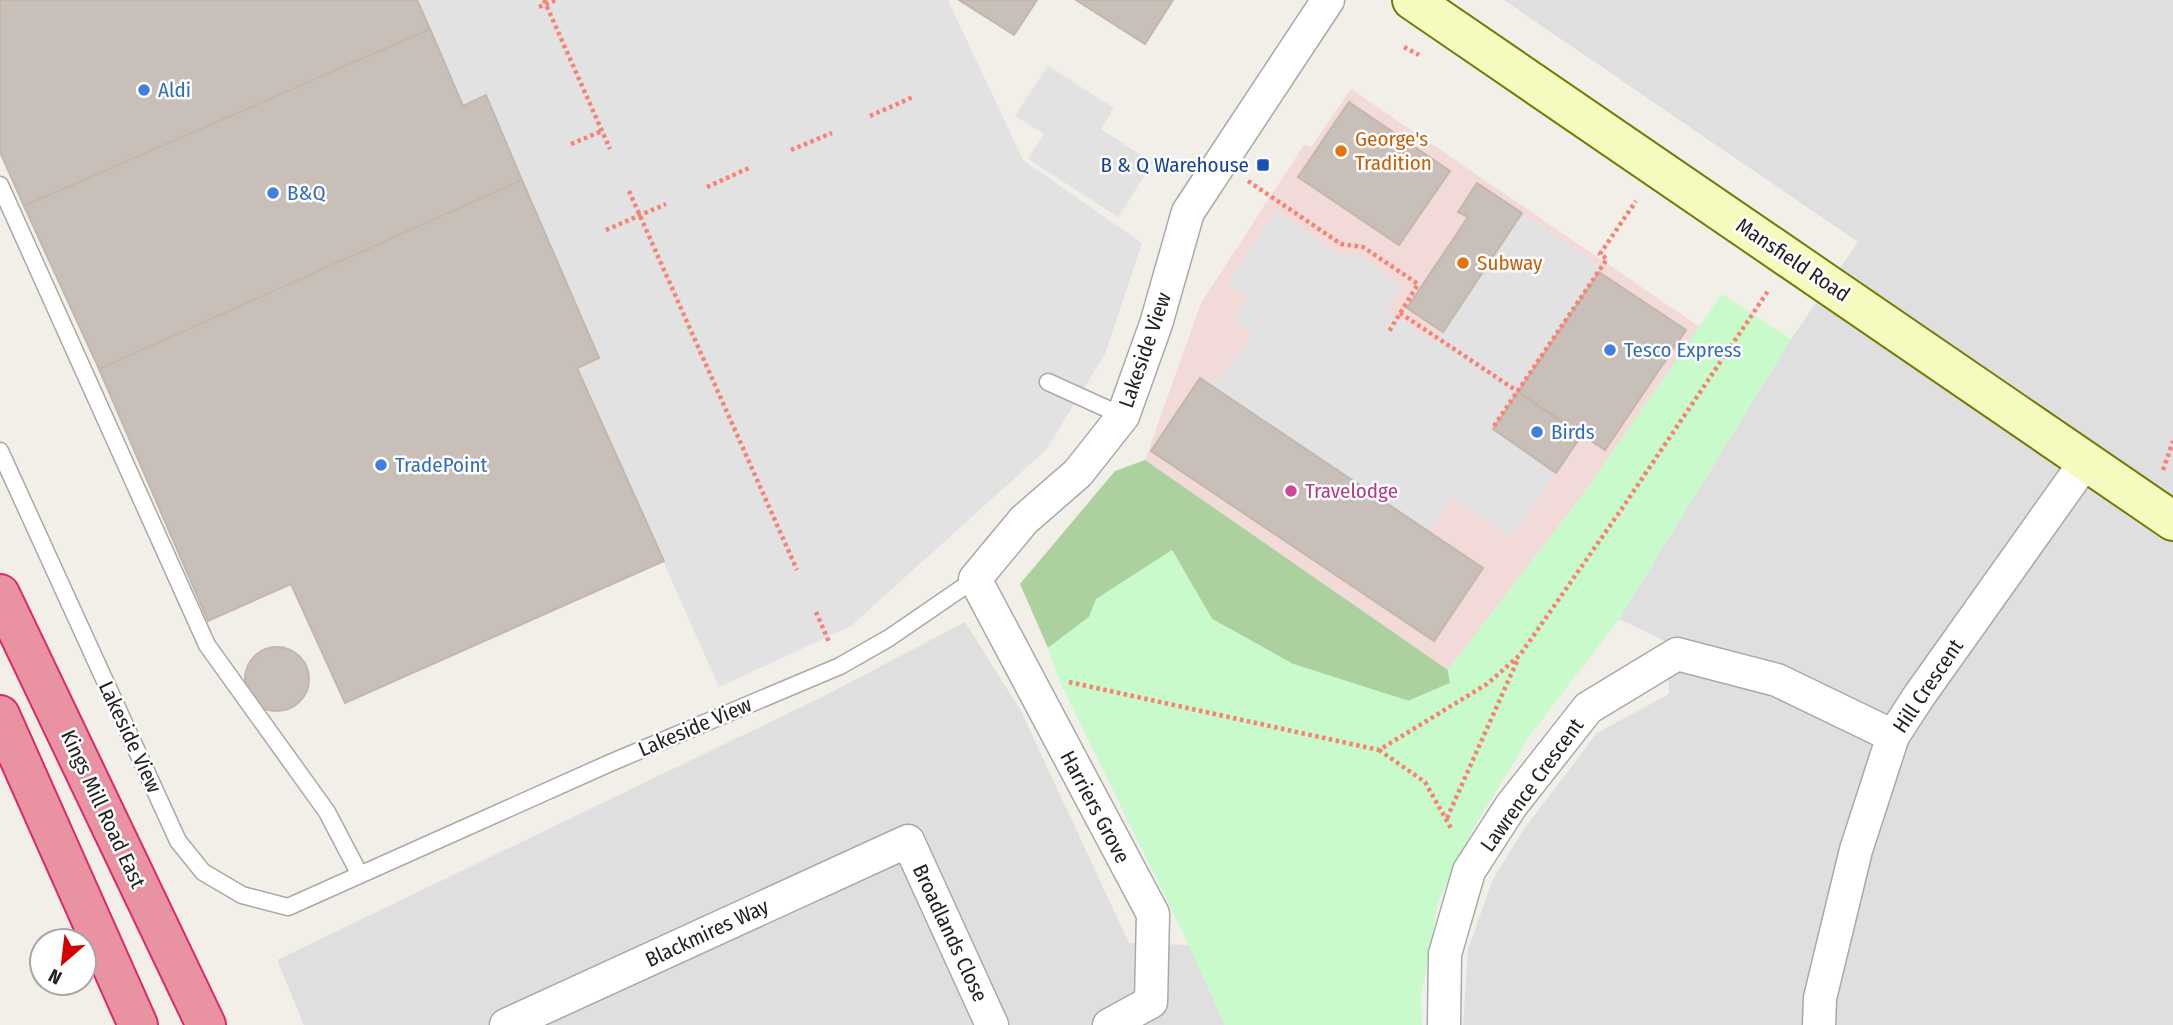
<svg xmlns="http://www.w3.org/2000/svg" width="2173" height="1025" viewBox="0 0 2173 1025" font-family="'Fira Sans Condensed',sans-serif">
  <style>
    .residential { fill: #e0dfdf }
    .commercial { fill: #f2dad9 }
    .forest { fill: #add19e }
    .park { fill: #c8facc }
    .parking { fill: #e2e2e2 }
    .building { fill: #c7bfb8; stroke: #c4b6ab; stroke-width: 2 }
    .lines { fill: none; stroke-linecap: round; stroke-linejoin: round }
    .lane-casing { stroke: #a9a9a9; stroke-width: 19 }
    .street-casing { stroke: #a9a9a9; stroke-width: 35 }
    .secondary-casing { stroke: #707d05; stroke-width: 42 }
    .highway-casing { stroke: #dc2a67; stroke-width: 42 }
    .path { stroke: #fa8072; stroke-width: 4.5; stroke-dasharray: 3.5 3.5; stroke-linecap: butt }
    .lane { stroke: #fff; stroke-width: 16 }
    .street { stroke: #fff; stroke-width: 32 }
    .secondary { stroke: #f7fabf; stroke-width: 38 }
    .highway { stroke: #e892a2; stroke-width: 38 }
    .shop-dot { fill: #3f7fe0; stroke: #fff; stroke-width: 2.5 }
    .food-dot { fill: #e8710a; stroke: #fff; stroke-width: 2.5 }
    .transit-dot { fill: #1a4fb4; stroke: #fff; stroke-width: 2.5 }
    .hotel-dot { fill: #d1479c; stroke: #fff; stroke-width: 2.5 }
    .labels { text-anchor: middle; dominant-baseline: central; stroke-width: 5; stroke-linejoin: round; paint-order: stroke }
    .shop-label { font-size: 21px; fill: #366cbe; stroke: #fff; text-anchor: start }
    .food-label { font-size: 21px; fill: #c56008; stroke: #fff; text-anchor: start }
    .transit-label { font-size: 21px; fill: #164399; stroke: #fff; text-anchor: end }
    .street-label { font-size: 21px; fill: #222; stroke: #fff }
    .hotel-label { font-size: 21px; fill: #b23c85; stroke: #fff; text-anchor: start }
  </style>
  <rect width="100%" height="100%" fill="#f2efe9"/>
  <path class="residential" d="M1504 0H2173V1025H1463L1468 949 1493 879 1524 829 1597 733 1669 694 1667 642 1619 619 1791 339 1858 242Z
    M965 622 1021 711 1129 943 1189 945 1225 1025H304L277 960 826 695Z"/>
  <path class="commercial" d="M1351 89 1700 327 1584 493 1448 670 1145 460 1201 303 1304 145 1311 147Z"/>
  <path class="forest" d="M1145 460 1448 670 1450 683 1408 701 1293 664 1212 619 1172 550 1089 617 1048 648 1020 584 1115 471Z"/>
  <path class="park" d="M1722 294 1791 339 1619 619 1529 737 1473 829 1438 903 1421 997 1422 1025H1225L1189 945 1059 680 1048 648 1089 617 1096 599 1172 550 1212 619 1293 664 1409 701 1450 683 1448 670 1584 493Z"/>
  <path class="parking" d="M417 0H948L1023 160 1142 243 1105 354 1046 450 851 626 719 687 577 368 599 357 487 95 463 106Z
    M1048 66 1114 108 1101 129 1153 163 1118 217 1028 159 1044 134 1015 116Z
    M1276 211 1341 255H1358L1403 286 1387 311 1435 343 1522 213 1602 268 1493 429 1556 473 1511 537 1452 498 1430 532 1212 386 1254 335 1233 320 1248 298 1227 284Z"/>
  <path class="building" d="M0 0H417L430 29 24 206 0 152Z
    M959 0H1037L1014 35Z
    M1076 0H1173L1145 44Z
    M430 29 463 106 486 95 522 180 99 369 24 206Z
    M1349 102 1450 171 1399 245 1298 177Z
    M522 180 599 358 577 368 664 561 345 703 291 584 208 621 99 369Z
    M1477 183 1522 213 1443 332 1407 308 1468 217 1458 212Z
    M1599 272 1686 330 1605 450 1518 392Z
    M1200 378 1483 568 1434 641 1151 451Z
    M1518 392 1581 436 1556 473 1493 429Z
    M245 679a32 32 0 1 1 64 0a32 32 0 1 1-64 0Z"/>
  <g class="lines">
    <g class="lane-casing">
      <path id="lane" d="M0 185 207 645 327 812 360 875
        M1048 382 1123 416
        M0 451 178 841 203 872 242 895 288 907 610 763 840 666 889 638 975 579"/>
    </g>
    <g class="street-casing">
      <path id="street" d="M506 1025 908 841 992 1025
        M1109 1025 1151 1002 1153 914 975 579 1024 520 1078 473 1123 416 1156 324 1188 212 1328 0
        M1444 1025 1445 954 1469 871 1511 806 1588 708 1677 654 1777 680 1893 736
        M1819 1025 1820 998 1856 850 1893 736 1919 696 2086 461"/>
    </g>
    <g class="secondary-casing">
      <path id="secondary" d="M1412 0 2173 521"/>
    </g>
    <g class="highway-casing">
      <path id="highway" d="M0 594 206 1025
        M0 715 138 1025"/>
    </g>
    <path class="path" d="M544 0 610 149
      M539 7 556 0
      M1404 47 1419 55
      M870 116 913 97
      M571 144 602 131
      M791 150 832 133
      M1248 181 1341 244 1363 247 1418 284 1388 333
      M707 187 749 168
      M629 191 797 570
      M606 230 666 204
      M1400 313 1517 391
      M1494 426 1607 259 1600 254 1636 201
      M2163 470 2173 441
      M816 612 829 642
      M1069 682 1379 750 1487 684 1520 655 1623 507 1768 291
      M1379 750 1425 782 1452 830
      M1447 818 1518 659"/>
    <use href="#lane" class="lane"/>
    <use href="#street" class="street"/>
    <use href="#secondary" class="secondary"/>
    <use href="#highway" class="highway"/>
  </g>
  <g class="shop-dot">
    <circle cx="144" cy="90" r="7"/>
    <circle cx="273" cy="193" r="7"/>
    <circle cx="1610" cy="350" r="7"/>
    <circle cx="1537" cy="432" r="7"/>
    <circle cx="381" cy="465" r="7"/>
  </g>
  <g class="food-dot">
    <circle cx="1341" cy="151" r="7"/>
    <circle cx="1463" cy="263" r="7"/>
  </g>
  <rect class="transit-dot" x="1256" y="158" width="14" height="14" rx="3.5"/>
  <circle class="hotel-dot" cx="1291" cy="491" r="7"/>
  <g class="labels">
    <g class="shop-label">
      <text x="158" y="90">Aldi</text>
      <text x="287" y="193">B&amp;Q</text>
      <text x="1624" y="350">Tesco Express</text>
      <text x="1551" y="432">Birds</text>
      <text x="395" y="465">TradePoint</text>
    </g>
    <g class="food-label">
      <text x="1355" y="139">George's<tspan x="1355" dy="24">Tradition</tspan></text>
      <text x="1477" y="263">Subway</text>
    </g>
    <g class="transit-label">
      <text x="1249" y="165">B &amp; Q Warehouse</text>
    </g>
    <g class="street-label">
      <text transform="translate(1793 260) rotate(34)">Mansfield Road</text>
      <text transform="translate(1145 350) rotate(-71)">Lakeside View</text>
      <text transform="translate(1928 686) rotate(-56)">Hill Crescent</text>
      <text transform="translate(695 727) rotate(-23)">Lakeside View</text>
      <text transform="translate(130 737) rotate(65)">Lakeside View</text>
      <text transform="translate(1532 785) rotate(-54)">Lawrence Crescent</text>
      <text transform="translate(1095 807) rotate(62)">Harriers Grove</text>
      <text transform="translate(103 809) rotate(65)">Kings Mill Road East</text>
      <text transform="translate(707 933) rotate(-25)">Blackmires Way</text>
      <text transform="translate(950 933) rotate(65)">Broadlands Close</text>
    </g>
    <g class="hotel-label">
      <text x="1305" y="491">Travelodge</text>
    </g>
  </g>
  <g transform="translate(63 962) rotate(208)"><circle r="33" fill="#ffffff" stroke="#a7a7a7" stroke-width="2"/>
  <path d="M0-5L12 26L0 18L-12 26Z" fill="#d40000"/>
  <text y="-10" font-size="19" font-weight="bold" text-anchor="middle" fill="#222222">N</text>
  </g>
</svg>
